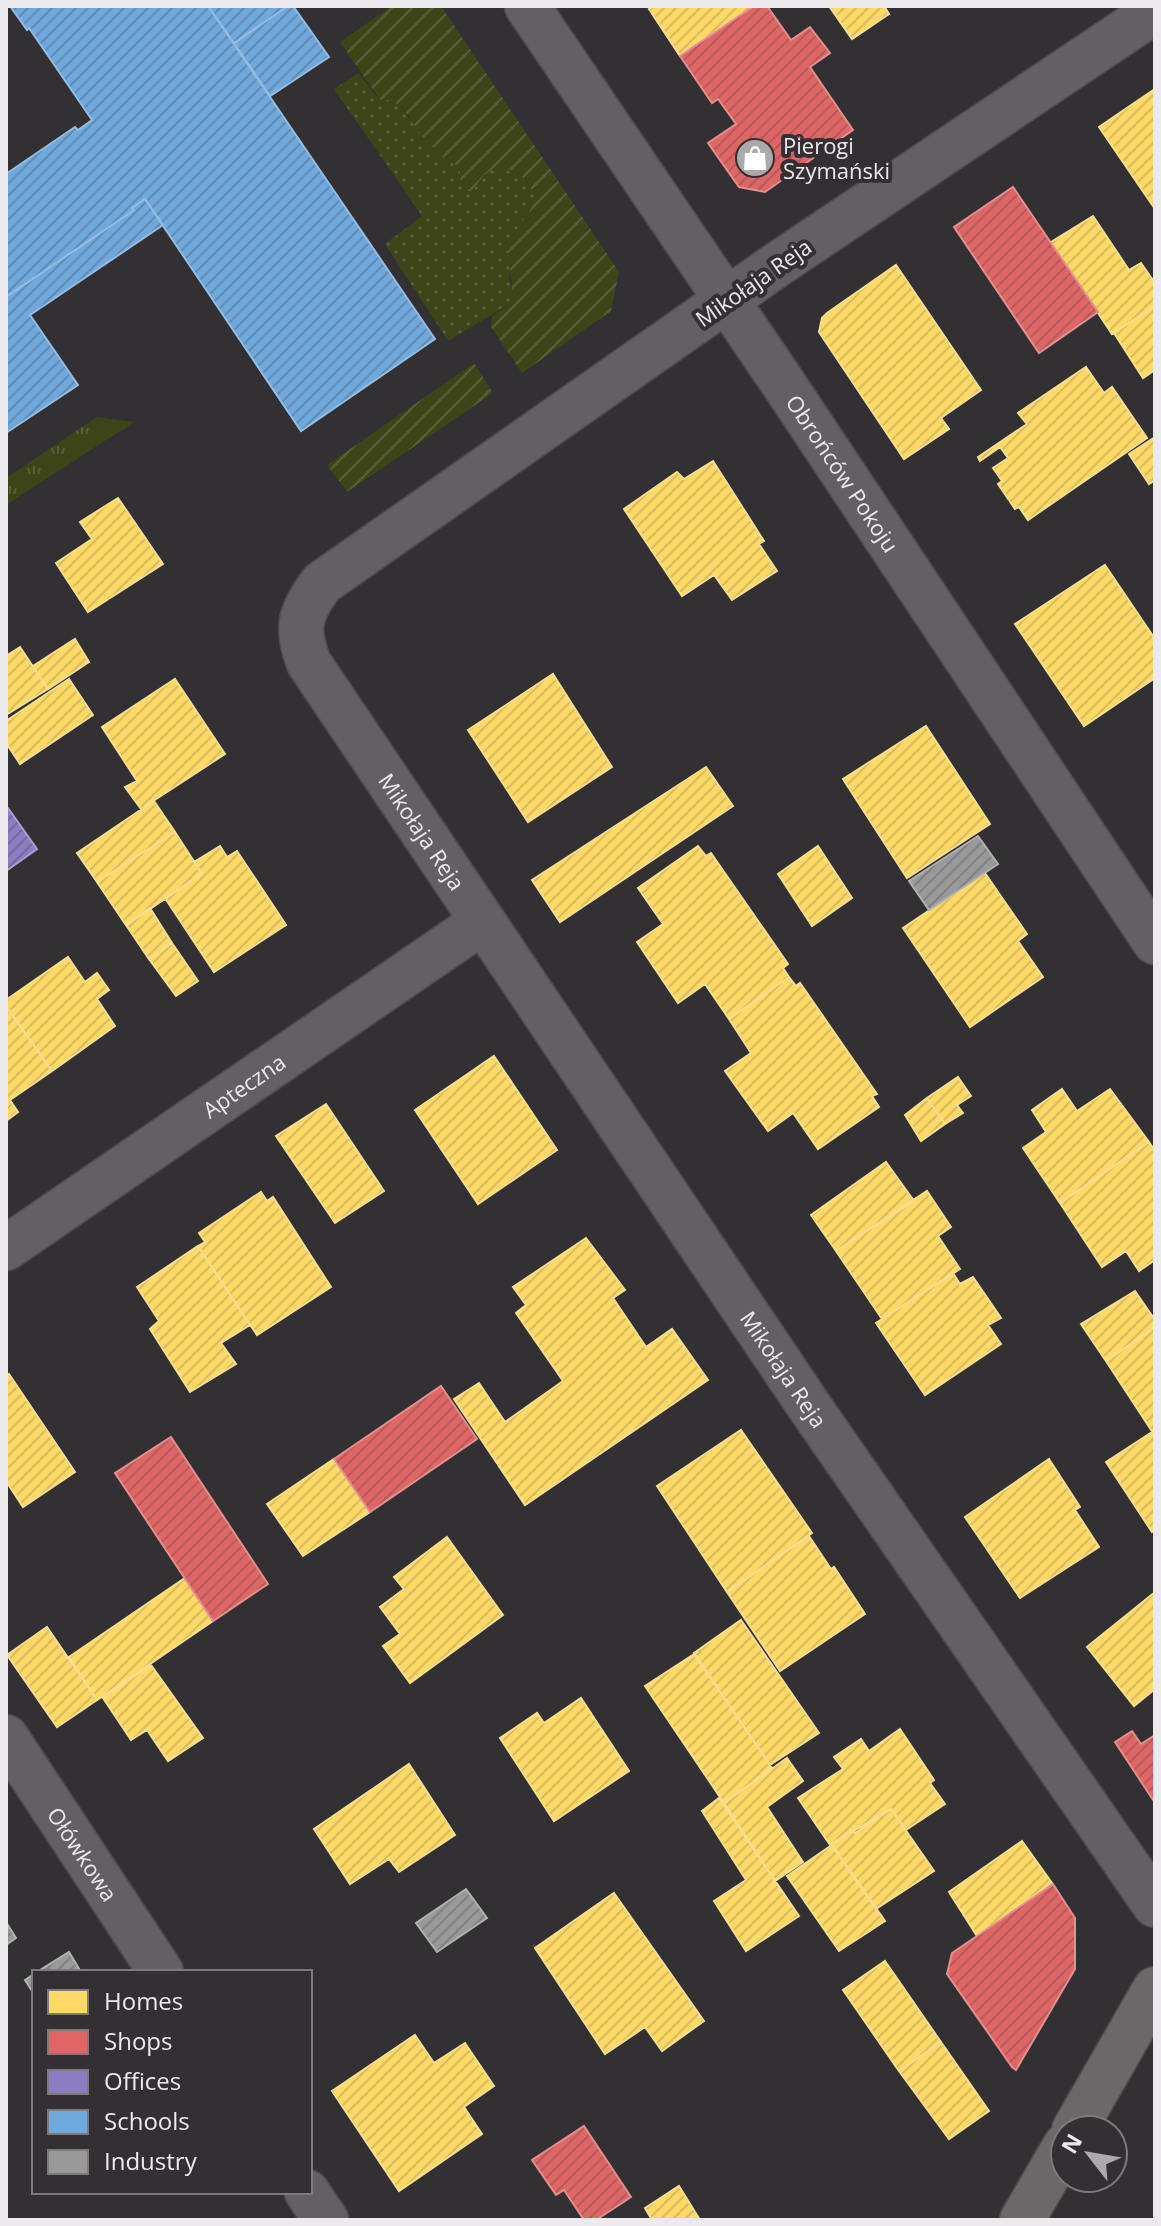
<svg xmlns="http://www.w3.org/2000/svg" width="1161" height="2226" viewBox="0 0 1161 2226" font-family="'Open Sans',sans-serif">
  <style>
    .grass { fill: url(#grass-tufts) }
    .park { fill: url(#park-dots) }
    .garden { fill: url(#garden-furrows) }
    .homes { fill: url(#homes-hatch); stroke: #fade8f; stroke-width: 2 }
    .shops { fill: url(#shops-hatch); stroke: #e48e8f; stroke-width: 2 }
    .offices { fill: url(#offices-hatch); stroke: #aa9dd0; stroke-width: 2 }
    .schools { fill: url(#schools-hatch); stroke: #95bce1; stroke-width: 2 }
    .industry { fill: url(#industry-hatch); stroke: #b2b1b2; stroke-width: 2 }
    .lines { fill: none; stroke-linecap: round; stroke-linejoin: round }
    .street-casing { stroke: #4d4b4d; stroke-width: 47 }
    .secondary-casing { stroke: #4d4b4d; stroke-width: 47 }
    .street { stroke: #626062; stroke-width: 44 }
    .secondary { stroke: #6c6769; stroke-width: 44 }
    .labels { text-anchor: middle; dominant-baseline: central; stroke-width: 8; stroke-linejoin: round; paint-order: stroke }
    .poi-label { font-size: 22px; fill: #edeaee; stroke: #332f33; text-anchor: start }
    .street-label { font-size: 22px; fill: #edeaee; stroke: #332f33 }
  </style>
  <defs>
    <pattern id="grass-tufts" width="24" height="20" patternUnits="userSpaceOnUse" patternTransform="scale(2)"><rect width="24" height="20" fill="#3c4418"/><path d="M3 7l-1-3M5 7V3M7 7l1-3M15 17l-1-3M17 17v-4M19 17l1-3" fill="none" stroke="#585f3a"/></pattern>
    <pattern id="park-dots" width="8" height="8" patternUnits="userSpaceOnUse" patternTransform="scale(2)"><rect width="8" height="8" fill="#3c4418"/><path d="M2 2h.1M6 6h.1" fill="none" stroke="#585f3a" stroke-width="1.8" stroke-linecap="round"/></pattern>
    <pattern id="garden-furrows" width="10" height="10" patternUnits="userSpaceOnUse" patternTransform="scale(2)"><rect width="10" height="10" fill="#3c4418"/><path d="M-1 1l2-2M0 10L10 0M9 11l2-2" fill="none" stroke="#585f3a"/></pattern>
    <pattern id="homes-hatch" width="6" height="6" patternUnits="userSpaceOnUse" patternTransform="scale(2)"><rect width="6" height="6" fill="#ffd966"/><path d="M-1 1l2-2M0 6l6-6M5 7l2-2" fill="none" stroke="#dabc60"/></pattern>
    <pattern id="shops-hatch" width="6" height="6" patternUnits="userSpaceOnUse" patternTransform="scale(2)"><rect width="6" height="6" fill="#e06666"/><path d="M-1 1l2-2M0 6l6-6M5 7l2-2" fill="none" stroke="#b25c5d"/></pattern>
    <pattern id="offices-hatch" width="6" height="6" patternUnits="userSpaceOnUse" patternTransform="scale(2)"><rect width="6" height="6" fill="#8e7cc3"/><path d="M-1 1l2-2M0 6l6-6M5 7l2-2" fill="none" stroke="#756998"/></pattern>
    <pattern id="schools-hatch" width="6" height="6" patternUnits="userSpaceOnUse" patternTransform="scale(2)"><rect width="6" height="6" fill="#6fa8dc"/><path d="M-1 1l2-2M0 6l6-6M5 7l2-2" fill="none" stroke="#638baf"/></pattern>
    <pattern id="industry-hatch" width="6" height="6" patternUnits="userSpaceOnUse" patternTransform="scale(2)"><rect width="6" height="6" fill="#999"/><path d="M-1 1l2-2M0 6l6-6M5 7l2-2" fill="none" stroke="#808080"/></pattern>
  </defs>
  <rect width="100%" height="100%" fill="#323032"/>
  <path class="grass" d="M97 417 134 422 6 505V478Z"/>
  <path class="park" d="M358 73 379 99 391 100 400 106 428 143 458 167 462 178 473 191C486 169 493 165 519 171L535 194V203L524 219 509 277 513 296 511 303 448 341 385 244 422 216 334 89Z"/>
  <path class="garden" d="M392 6H441L619 272 611 311 522 373 491 327 492 316 511 303C515 286 506 265 510 245 514 224 534 215 535 194L519 172C493 165 486 169 473 191H466L460 185 461 173 458 167C448 158 436 151 427 142 412 126 404 97 380 100L340 42Z
    M474 363 493 393 347 492 327 465Z"/>
  <path class="homes" d="M654 6H754L680 56 649 9Z
    M829 6H884L889 14 852 39Z
    M1155 89V209L1099 127Z
    M1093 216 1129 270 1141 263 1155 283V306L1112 334 1051 242Z
    M896 265 981 390 941 418 949 429 904 459 819 332 822 318 827 313Z
    M1155 306V370L1143 378 1114 333Z
    M1086 367 1104 393 1112 387 1147 438 1028 520 1019 507 1015 509 998 484 1002 481 993 468 1008 458 1000 447 980 461 978 457 1027 424 1018 413Z
    M1155 437V480L1149 484 1129 454Z
    M713 461 764 541 759 544 777 571 732 600 714 575 682 596 624 509 677 472 684 479Z
    M118 498 163 564 88 612 56 563 92 539 80 522Z
    M1105 565 1155 639V678L1084 726 1015 624Z
    M75 639 89 662 48 689 33 666Z
    M20 647 48 689 6 715V656Z
    M553 674 612 767 528 822 468 730Z
    M69 679 93 715 20 764 6 743V721Z
    M175 679 225 754 141 809 125 787 137 781 102 727Z
    M926 726 990 824 907 878 843 779Z
    M706 767 733 806 560 922 532 880Z
    M154 801 175 832 97 882 77 853Z
    M175 832 202 874 126 925 97 882Z
    M220 846 227 857 237 851 286 925 214 972 165 898 202 874 194 862Z
    M698 846 706 856 711 853 788 964 783 968 789 977 729 1019 705 984 678 1003 637 942 663 924 638 888Z
    M818 846 852 898 812 926 778 874Z
    M985 873 1027 934 1018 941 1043 977 970 1027 903 928Z
    M150 908 172 943 149 959 126 925Z
    M172 943 198 981 176 996 149 959Z
    M68 957 85 982 97 973 109 990 97 999 115 1026 52 1071 6 1006V1000Z
    M789 977 796 986 800 983 877 1094 872 1096 879 1107 818 1149 793 1113 768 1131 725 1071 751 1053 729 1019Z
    M6 1006 52 1071 10 1100 18 1112 6 1121Z
    M494 1056 557 1150 478 1204 415 1110Z
    M958 1077 971 1096 957 1105 963 1113 945 1124 927 1098Z
    M1062 1089 1077 1111 1110 1089 1149 1142 1060 1203 1023 1148 1046 1132 1032 1110Z
    M927 1098 945 1124 921 1141 905 1115Z
    M326 1104 384 1191 335 1223 276 1136Z
    M1149 1142 1155 1151V1260L1139 1271 1126 1251 1102 1267 1060 1203Z
    M886 1162 914 1201 836 1251 811 1215Z
    M927 1191 951 1227 938 1236 960 1269 882 1319 836 1251Z
    M261 1192 267 1201 273 1197 331 1287 257 1335 198 1246 205 1242 199 1233Z
    M586 1238 625 1290 613 1298 646 1347 672 1329 708 1380 525 1505 454 1399 479 1383 505 1422 563 1381 516 1313 526 1305 513 1287Z
    M198 1246 250 1325 221 1343 236 1364 190 1392 150 1329 159 1321 137 1287Z
    M953 1273 960 1284 973 1277 1001 1318 988 1325 1001 1344 925 1395 876 1323Z
    M1135 1291 1155 1320V1327L1106 1361 1081 1324Z
    M1154 1328 1155 1329V1436L1106 1361Z
    M9 1374 75 1472 23 1507 6 1481V1376Z
    M741 1430 812 1533 727 1592 657 1486Z
    M1152 1432 1155 1436V1530L1152 1532 1106 1462Z
    M334 1459 370 1512 303 1556 267 1504Z
    M1049 1459 1080 1507 1075 1510 1099 1547 1020 1598 965 1517Z
    M809 1536 831 1569 834 1567 865 1614 780 1671 727 1592Z
    M447 1537 503 1615 410 1683 383 1646 400 1634 380 1607 404 1589 394 1577Z
    M185 1578 213 1621 97 1700 69 1657Z
    M1155 1592V1689L1134 1706 1087 1647Z
    M741 1620 819 1733 770 1765 694 1653Z
    M47 1627 97 1700 57 1727 7 1655Z
    M694 1654 772 1768 724 1803 645 1686Z
    M151 1665 203 1738 168 1761 147 1730 131 1740 103 1698Z
    M581 1698 629 1771 554 1821 500 1738 537 1713 544 1723Z
    M900 1729 934 1780 930 1783 945 1804 906 1830 891 1809 830 1845 798 1798 843 1769 834 1757 861 1739 869 1751Z
    M787 1758 803 1781 767 1807 803 1862 775 1881 724 1803Z
    M409 1764 455 1835 399 1872 389 1859 350 1884 314 1829Z
    M719 1798 799 1916 746 1951 714 1901 746 1880 702 1811Z
    M891 1809 934 1871 876 1909 831 1844 853 1830 855 1833Z
    M1022 1841 1052 1883 977 1936 949 1892Z
    M832 1845 885 1921 839 1951 787 1876Z
    M614 1893 704 2021 662 2051 645 2027 605 2054 535 1948Z
    M885 1961 941 2042 899 2071 843 1990Z
    M415 2035 434 2063 465 2043 494 2086 464 2107 482 2134 399 2191 332 2091Z
    M941 2042 989 2111 949 2139 899 2071Z
    M679 2186 700 2220H652L645 2208Z"/>
  <path class="shops" d="M754 6H767L791 40 810 27 830 53 810 67 853 130 765 192 739 187 708 143 736 124 718 99 712 103 680 56Z
    M1013 187 1098 312 1039 353 954 227Z
    M441 1386 477 1439 370 1512 334 1459Z
    M171 1437 268 1584 213 1621 115 1473Z
    M1132 1731 1141 1744 1155 1735V1803L1115 1742Z
    M1053 1884 1075 1918V1969L1016 2070 1012 2067 947 1974 952 1953Z
    M584 2126 631 2197 596 2220H584L564 2190 556 2195 532 2160Z"/>
  <path class="offices" d="M8 808 37 849 6 871V809Z"/>
  <path class="schools" d="M10 6H208L435 339 301 431 145 199 132 208 134 210 6 297V174L75 127 78 130 92 120 29 28 27 30Z
    M208 6H288L234 43Z
    M288 6H293L329 57 270 96 234 43Z
    M145 199 163 225 30 315 78 385 6 433V297L134 210 132 208Z"/>
  <path class="industry" d="M978 836 998 864 929 910 909 881Z
    M466 1889 487 1918 437 1952 416 1923Z
    M6 1922 16 1938 6 1945Z
    M69 1952 81 1972H37Z
    M34 1974V1994L25 1980Z"/>
  <g class="lines">
    <g class="street-casing">
      <g id="street">
        <path id="s1" d="M527 6 787 389 1155 942"/>
        <path id="s2" d="M1155 11 778 264 322 583C300 612 295 628 309 663L809 1406 1155 1905"/>
        <path id="s3" d="M6 1248 482 922"/>
        <path id="s4" d="M6 1737 161 1972"/>
        <path d="M307 2192 326 2220"/>
      </g>
    </g>
    <g class="secondary-casing">
      <path id="secondary" d="M1074 2130 1155 1989
        M1022 2220 1065 2146"/>
    </g>
    <use href="#street" class="street"/>
    <use href="#secondary" class="secondary"/>
  </g>
  <defs>
    <g id="shop-disc" transform="scale(2)"><circle r="9.5" fill="#aca9ac" stroke="#332f33"/><path d="M-5-2.5h2.3a2.7 3.5 0 0 1 5.4 0H5L5.5 6h-11ZM-1.5-2.5h3a1.5 2.3 0 0 0-3 0Z" fill="#fff"/></g>
  </defs>
  <g fill-rule="evenodd">
    <use href="#shop-disc" x="755" y="158"/>
  </g>
  <g class="labels">
    <g class="poi-label">
      <text x="783" y="145">Pierogi<tspan x="783" dy="25">Szymański</tspan></text>
    </g>
    <g class="street-label">
      <text transform="translate(753 282) rotate(-35)">Mikołaja Reja</text>
      <text stroke="none"><textPath href="#s1" startOffset="564">Obrońców Pokoju</textPath></text>
      <text stroke="none"><textPath href="#s2" startOffset="1300">Mikołaja Reja</textPath></text>
      <text stroke="none"><textPath href="#s3" startOffset="288">Apteczna</textPath></text>
      <text stroke="none"><textPath href="#s2" startOffset="1948">Mikołaja Reja</textPath></text>
      <text stroke="none"><textPath href="#s4" startOffset="140">Ołówkowa</textPath></text>
    </g>
  </g>
  <rect width="1161" height="2226" fill="none" stroke="#edeaee" stroke-width="16"/>
  <rect x="32" y="1970" width="280" height="224" fill="#332f33" stroke="#7d7a7e" stroke-width="2"/>
  <rect x="48" y="1990" width="40" height="24" fill="#ffd966" stroke="#7d7a7e" stroke-width="2"/>
  <text x="104" y="2010" font-size="24" fill="#edeaee">Homes</text>
  <rect x="48" y="2030" width="40" height="24" fill="#e06666" stroke="#7d7a7e" stroke-width="2"/>
  <text x="104" y="2050" font-size="24" fill="#edeaee">Shops</text>
  <rect x="48" y="2070" width="40" height="24" fill="#8e7cc3" stroke="#7d7a7e" stroke-width="2"/>
  <text x="104" y="2090" font-size="24" fill="#edeaee">Offices</text>
  <rect x="48" y="2110" width="40" height="24" fill="#6fa8dc" stroke="#7d7a7e" stroke-width="2"/>
  <text x="104" y="2130" font-size="24" fill="#edeaee">Schools</text>
  <rect x="48" y="2150" width="40" height="24" fill="#999999" stroke="#7d7a7e" stroke-width="2"/>
  <text x="104" y="2170" font-size="24" fill="#edeaee">Industry</text>
  <g transform="translate(1089 2154) rotate(301)"><circle r="38" fill="#332f33" stroke="#7d7a7e" stroke-width="2"/>
  <path d="M0-6L14 30L0 20L-14 30Z" fill="#aca9ac"/>
  <text y="-12" font-size="22" font-weight="bold" text-anchor="middle" fill="#edeaee">N</text>
  </g>
</svg>
